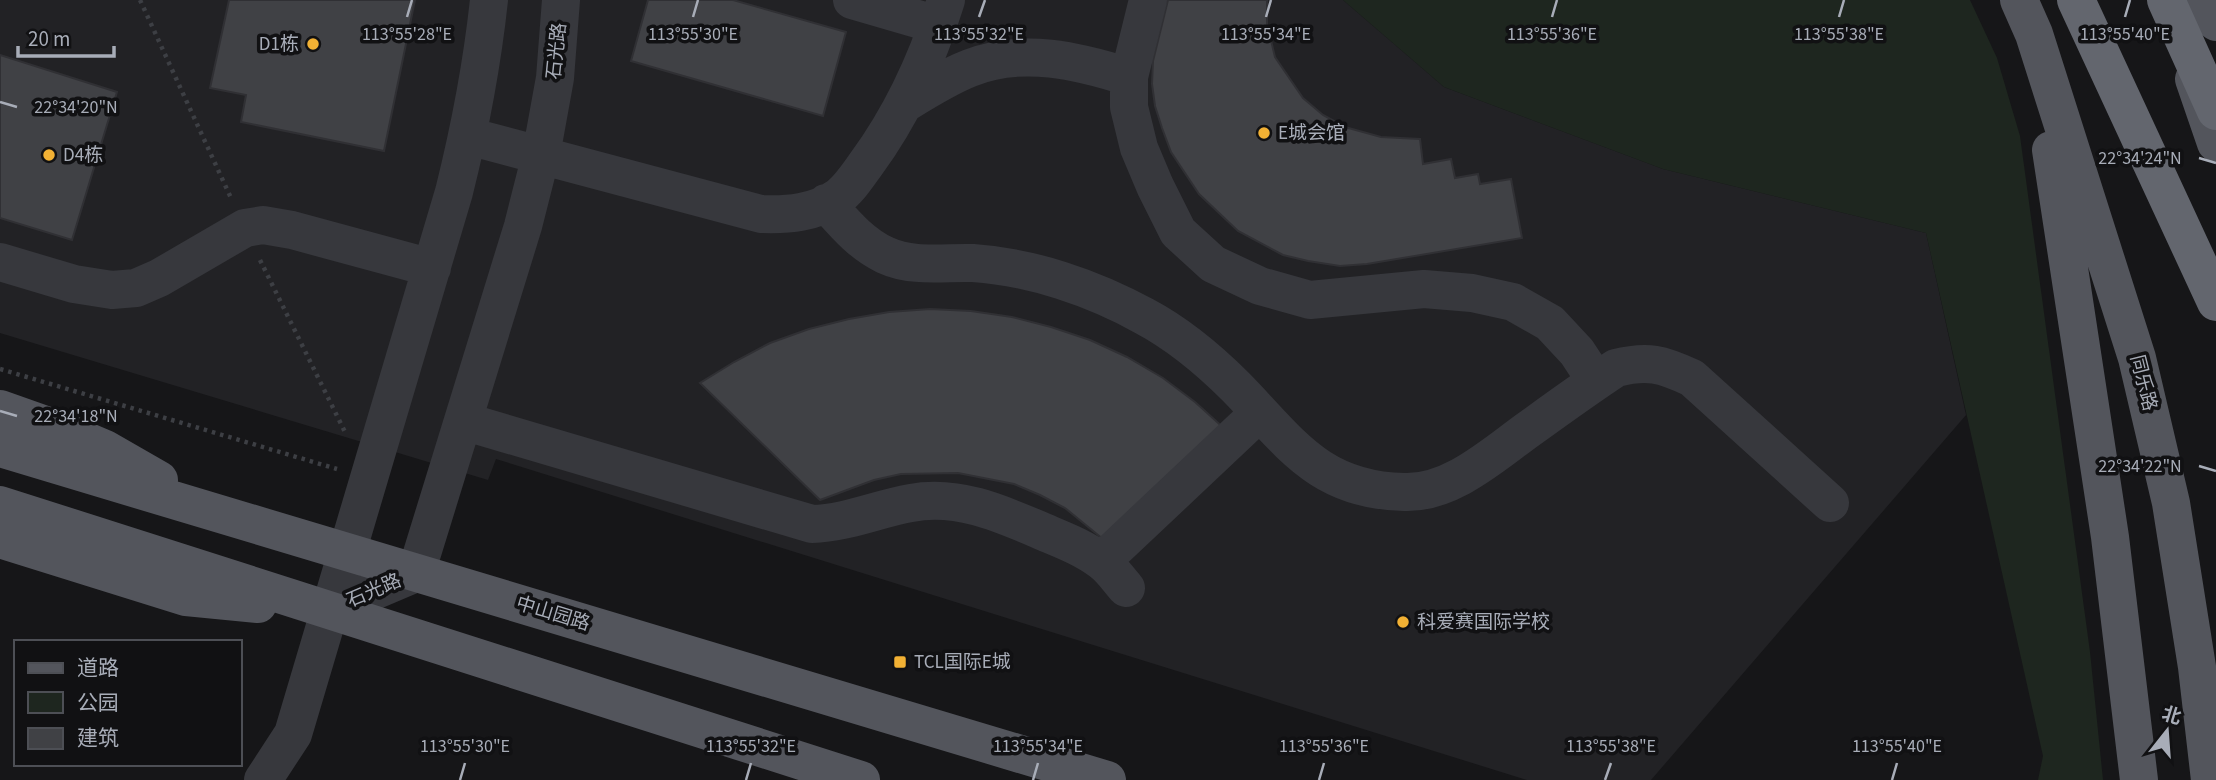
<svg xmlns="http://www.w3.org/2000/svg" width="2216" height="780" viewBox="0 0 2216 780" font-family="'Source Sans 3','Noto Sans SC',sans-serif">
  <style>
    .built { fill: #222225 }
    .green { fill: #1e261f }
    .building { fill: #404145; stroke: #303034; stroke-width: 2 }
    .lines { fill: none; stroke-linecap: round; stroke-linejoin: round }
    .path { stroke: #3d3f44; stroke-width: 4.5; stroke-dasharray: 3.5 5; stroke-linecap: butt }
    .minor { stroke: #37383d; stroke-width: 38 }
    .major { stroke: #53555c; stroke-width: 38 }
    .highway { stroke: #63666e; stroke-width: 38 }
    .highway-bridge { stroke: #63666e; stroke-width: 38 }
    .ticks { fill: none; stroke: #a8adb8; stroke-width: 2.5 }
    .poi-dot { fill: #f2b134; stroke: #111113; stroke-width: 2.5 }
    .labels { text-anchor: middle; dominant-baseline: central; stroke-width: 7; stroke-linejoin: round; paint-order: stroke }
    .poi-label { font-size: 19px; fill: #a8adb8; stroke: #111113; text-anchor: start }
    .street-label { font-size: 19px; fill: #a8adb8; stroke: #111113 }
    .ticks-label { font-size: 18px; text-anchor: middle; fill: #a8adb8; stroke: #111113; stroke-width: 7; stroke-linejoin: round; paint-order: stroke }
  </style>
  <rect width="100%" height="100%" fill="#161618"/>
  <path class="built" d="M0 0H1343L1444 87 1663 169 1926 233 1966 415 1651 780H1527L496 459 488 480 0 333Z"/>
  <path class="green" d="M1343 0H1970L1997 58 2020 136 2090 652 2103 780H2038L2043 756 1926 233 1663 169 1444 87Z"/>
  <path class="building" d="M229 0H415L384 151 241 122 246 95 210 88Z
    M648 0H733L846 32 823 116 631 61Z
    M1168 0H1267V24L1275 57 1303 98 1323 115 1345 127 1381 137 1420 139 1423 164 1451 159 1455 178 1478 174 1480 184 1511 179 1522 238 1367 264 1340 266 1308 261 1283 255 1238 231 1199 194 1171 152 1162 128 1155 106 1152 84 1153 61Z
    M0 55 117 92 72 240 0 218Z
    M930 309 971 311 1012 317 1051 327 1090 340 1127 357 1163 378 1195 402 1226 430 1109 544 1065 508 1040 495 1014 484 958 473 901 474 874 480 820 500 700 383 734 362 770 343 809 329 849 319 889 312Z"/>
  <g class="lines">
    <path class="path" d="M140 0 231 198
      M260 260 346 434
      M0 369 337 469"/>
    <path class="minor" d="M852 0 938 25
      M1148 0 1129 77V107L1139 148 1155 186 1178 232 1213 264 1260 286 1310 300 1424 289 1472 293 1513 302 1550 323 1577 352 1596 381
      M904 104C925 91 947 77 970 68 1022 47 1079 61 1129 77
      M468 136 761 214C788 215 815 213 838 197 849 189 858 175 866 164 902 115 928 58 946 0
      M826 203C844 223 860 243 885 255 913 268 944 262 973 263 1032 267 1093 288 1144 316 1178 334 1209 360 1236 387 1290 442 1318 490 1404 492 1451 494 1494 454 1529 429 1558 408 1587 387 1616 368 1648 360 1662 364 1692 378L1830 503
      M0 262 74 284 112 290 136 288 159 278 245 228 263 225 292 230 432 268
      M463 421 812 524C847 523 877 509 911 503 958 494 1002 514 1044 532 1063 540 1084 548 1101 561 1111 568 1118 579 1126 588
      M1102 561 1259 413
      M329 610 416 573 523 226 541 155 555 78 561 0
      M263 780 293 734 454 192C470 128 482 65 489 0"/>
    <path class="major" d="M2019 0 2034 34 2137 358 2171 503 2197 667 2210 780
      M2205 0 2216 22
      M2194 79 2216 143
      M2051 150 2110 537 2139 780
      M0 409 65 432 105 449 159 480
      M0 448 1107 780
      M0 505 861 780
      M0 539 186 597 258 604"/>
    <path class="highway" d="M2076 0 2216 302"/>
    <path class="highway-bridge" d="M2166 0 2216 111"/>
  </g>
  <path class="ticks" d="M407 17 412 0M693 17 698 0M979 17 985 0M1266 17 1271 0M1552 17 1557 0M1839 17 1844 0M2125 17 2130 0M0 102 17 107M2199 158 2216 163M0 411 17 416M2199 466 2216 471M460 780 465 763M746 780 751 763M1033 780 1038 763M1319 780 1324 763M1605 780 1611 763M1892 780 1897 763"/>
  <g class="poi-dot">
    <circle cx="313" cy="44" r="7"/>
    <circle cx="1264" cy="133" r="7"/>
    <circle cx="49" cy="155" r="7"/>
    <circle cx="1403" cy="622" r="7"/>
    <rect x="893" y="655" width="14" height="14" rx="3.5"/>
  </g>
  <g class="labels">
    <g class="poi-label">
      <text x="299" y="44" text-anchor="end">D1栋</text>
      <text x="1278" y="133">E城会馆</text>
      <text x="63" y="155">D4栋</text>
      <text x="1417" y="622">科爱赛国际学校</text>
      <text x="914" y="662">TCL国际E城</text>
    </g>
    <g class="street-label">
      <text transform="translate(557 51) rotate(-84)">石光路</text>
      <text transform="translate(2143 383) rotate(76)">同乐路</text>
      <text transform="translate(374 591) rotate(-23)">石光路</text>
      <text transform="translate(553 614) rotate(17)">中山园路</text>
    </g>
  </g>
  <g class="ticks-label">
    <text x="407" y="40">113°55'28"E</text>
    <text x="693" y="40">113°55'30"E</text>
    <text x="979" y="40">113°55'32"E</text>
    <text x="1266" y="40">113°55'34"E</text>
    <text x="1552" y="40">113°55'36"E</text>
    <text x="1839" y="40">113°55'38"E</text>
    <text x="2125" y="40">113°55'40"E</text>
    <text x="76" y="113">22°34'20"N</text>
    <text x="2140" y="164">22°34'24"N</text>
    <text x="76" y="422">22°34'18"N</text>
    <text x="2140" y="472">22°34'22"N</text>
    <text x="465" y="752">113°55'30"E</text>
    <text x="751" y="752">113°55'32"E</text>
    <text x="1038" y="752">113°55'34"E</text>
    <text x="1324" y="752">113°55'36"E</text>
    <text x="1611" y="752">113°55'38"E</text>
    <text x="1897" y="752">113°55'40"E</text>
  </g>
  <rect x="14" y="640" width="228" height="126" fill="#111113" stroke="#4d4f55" stroke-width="2"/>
  <rect x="28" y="663" width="35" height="10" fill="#53555c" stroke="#4d4f55" stroke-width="2"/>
  <text x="77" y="675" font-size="21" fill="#a8adb8">道路</text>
  <rect x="28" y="692" width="35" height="21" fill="#1e261f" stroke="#4d4f55" stroke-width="2"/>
  <text x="77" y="710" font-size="21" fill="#a8adb8">公园</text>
  <rect x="28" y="728" width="35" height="21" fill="#404145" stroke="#4d4f55" stroke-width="2"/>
  <text x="77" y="745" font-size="21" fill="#a8adb8">建筑</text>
  <g transform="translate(2167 731) rotate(17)" stroke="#111113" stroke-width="5" paint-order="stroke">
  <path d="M0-5L12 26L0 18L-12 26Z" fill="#a8adb8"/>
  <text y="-10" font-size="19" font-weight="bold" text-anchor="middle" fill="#a8adb8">北</text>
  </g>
  <path d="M18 46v10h96v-10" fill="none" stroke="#a8adb8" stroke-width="3.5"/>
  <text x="28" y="46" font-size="21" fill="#a8adb8" stroke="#111113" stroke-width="5" paint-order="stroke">20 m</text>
</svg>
